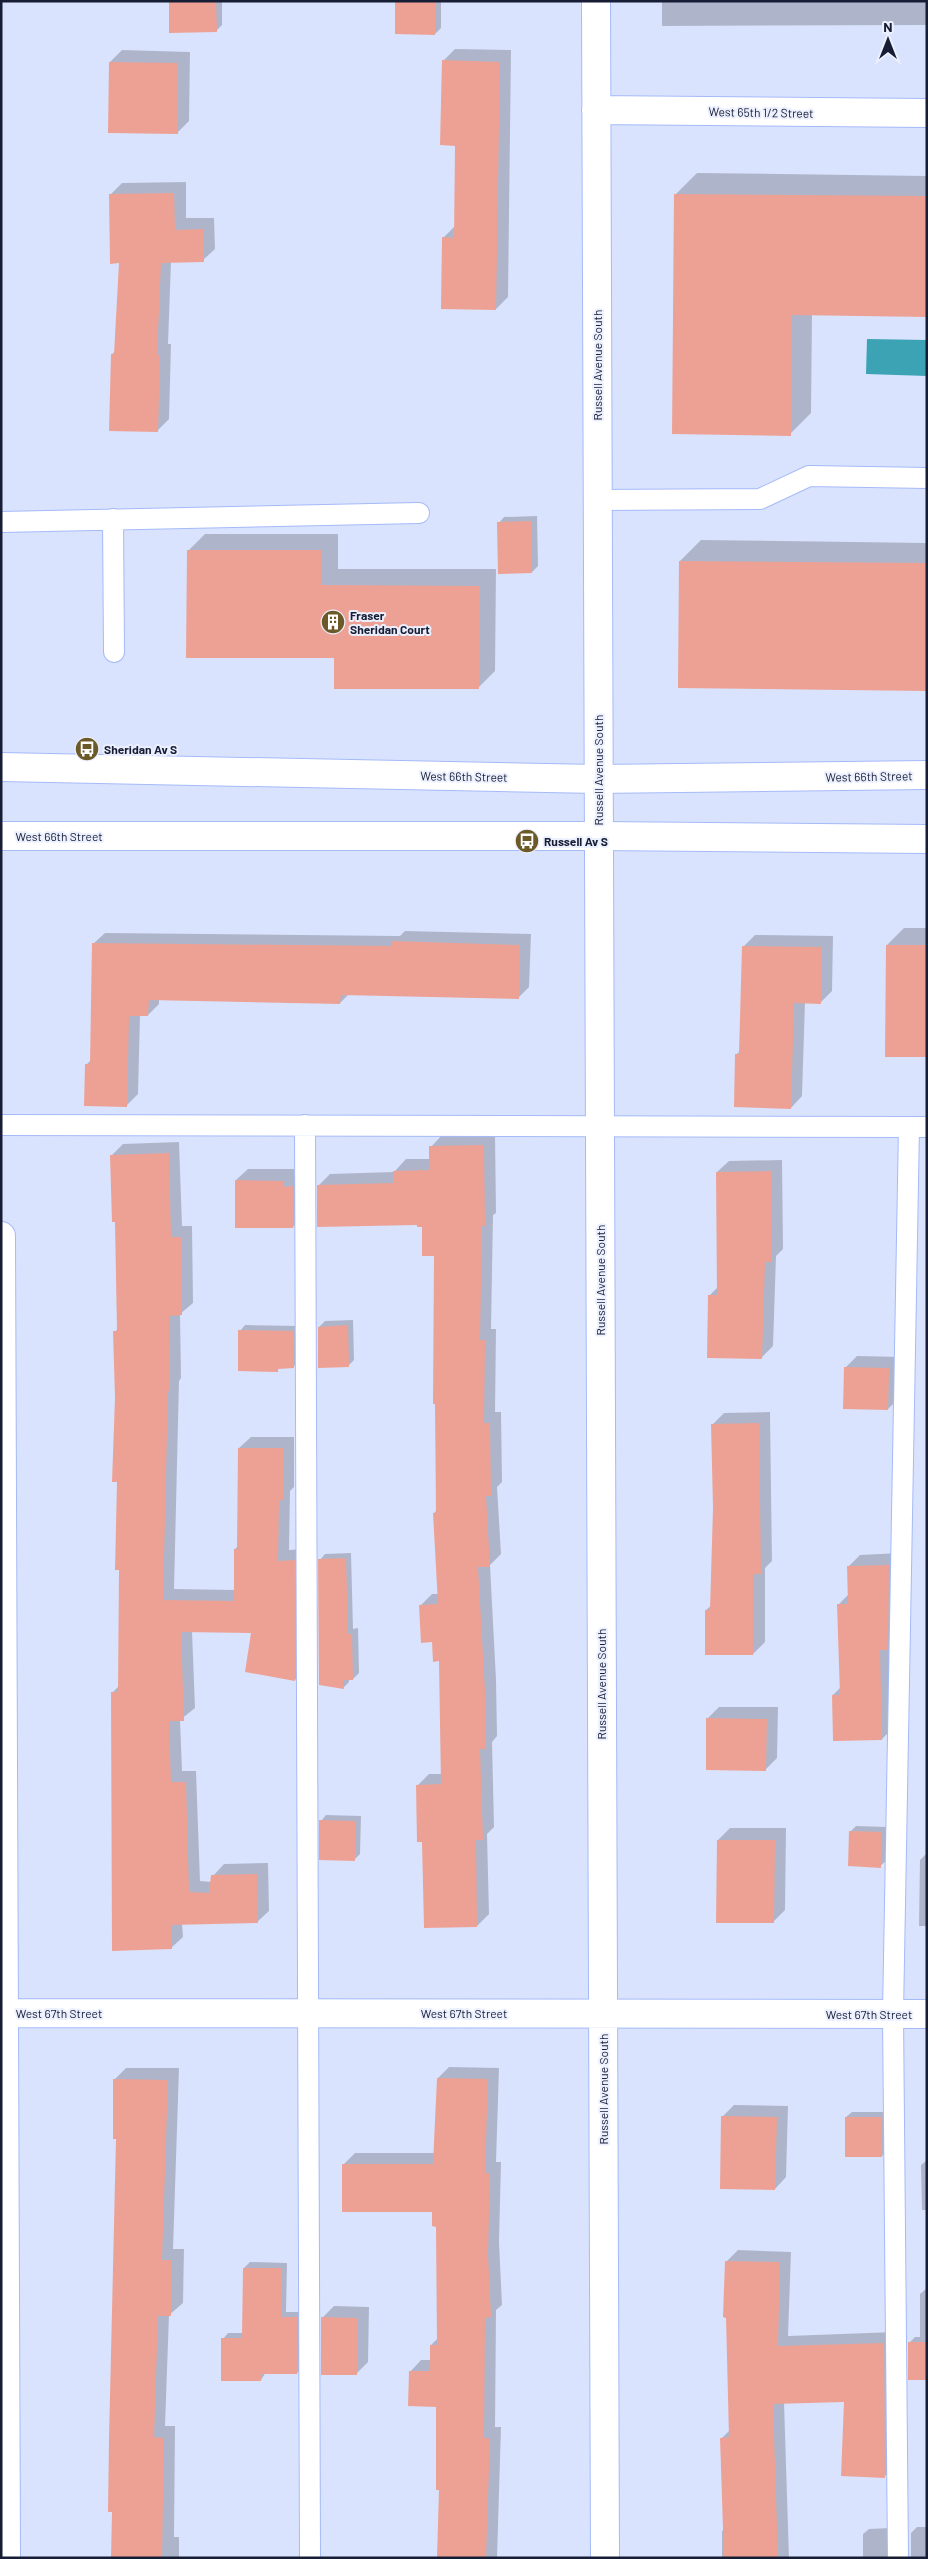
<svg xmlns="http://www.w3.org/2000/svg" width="928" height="2559" viewBox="0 0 928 2559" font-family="Barlow,sans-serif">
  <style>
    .water { fill: #3ca3b4 }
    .shadow { fill: #0003 }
    .building { fill: #eda194 }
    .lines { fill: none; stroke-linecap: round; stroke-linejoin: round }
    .service-casing { stroke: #a5baf9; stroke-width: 22 }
    .minor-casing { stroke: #a5baf9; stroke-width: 30 }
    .secondary-casing { stroke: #a5baf9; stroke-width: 30 }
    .service { stroke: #fff; stroke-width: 20 }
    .minor { stroke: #fff; stroke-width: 28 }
    .secondary { stroke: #fff; stroke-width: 28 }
    .labels { text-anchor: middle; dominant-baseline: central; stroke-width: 4; stroke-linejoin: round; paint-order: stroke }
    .street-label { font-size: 12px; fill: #161d34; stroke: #ecf0fe }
    .poi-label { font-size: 12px; font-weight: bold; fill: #161d34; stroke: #ecf0fe; text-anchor: start }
  </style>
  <rect width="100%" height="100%" fill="#dae3fd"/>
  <path class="water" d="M867 339 927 340V376L866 374Z"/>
  <path class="shadow" d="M170 1H222V25L216 31Z
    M396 1H441V28L435 34Z
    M662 1H927V25L662 26Z
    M455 49 511 50 508 297 496 309 443 238 455 226 457 144 443 61Z
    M122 50 190 52 189 121 177 133 110 62Z
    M697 173 927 176V315L812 314 811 413 790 434 676 194Z
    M186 182V218H214L215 249 203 260 171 261 168 344H171L169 419 157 431 112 354 116 351 120 262 110 195 122 183Z
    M537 516 538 566 532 572 499 523 504 517Z
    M205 534H338V569H496L495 671 478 688 336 656 188 551Z
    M701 540 927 543V689L680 561Z
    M904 928H927V1056L887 945Z
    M405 931 531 934 529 987 518 998 349 994 340 1003 159 999V1004L148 1015H140L138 1094 126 1106 86 1065 91 1060 93 944 105 933 400 936Z
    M755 935 833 936 832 991 820 1003 805 1002 802 1096 791 1108 736 1055 740 1051 743 947Z
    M495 1134 496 1213 493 1215 491 1329H496L495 1412H501L502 1482 497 1487 501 1554 490 1565 496 1680 497 1736 492 1742 494 1827 487 1834 489 1914 477 1926 423 1840 417 1786 429 1774H442L440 1660 420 1606 432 1594H439L434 1513 437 1510 435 1254 424 1226 318 1186 330 1174 394 1172 406 1159H431V1147L442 1135Z
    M179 1142 182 1226H192L193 1303 180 1314 181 1378 179 1381 174 1589 235 1590V1549L238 1546 239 1448 251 1437H294V1487L290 1491 289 1550 306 1549V1668L295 1680 252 1632 192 1631 195 1708 180 1720 182 1771H196L200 1881 212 1882 213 1876 224 1864 268 1863 269 1911 257 1922 182 1924 183 1937 171 1948 112 1693 120 1685 119 1481 115 1332 118 1328 117 1221 112 1155 123 1144Z
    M782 1160 783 1249 776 1256 773 1346 761 1358 710 1295 718 1287 717 1172 729 1161Z
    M248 1169H294V1175H305V1215L293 1227 236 1180Z
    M353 1320 354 1360 348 1366 319 1327 325 1321Z
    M245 1325 299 1326V1361L293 1367H280L277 1371 240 1331Z
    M857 1356 901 1357 900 1397 888 1409 845 1368Z
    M770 1412 772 1561 765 1568V1642L753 1654 706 1610 712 1605 714 1508 712 1425 724 1413Z
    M351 1553 353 1629 358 1628 359 1673 353 1679H349V1682L343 1688 320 1560 325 1554Z
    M900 1553 894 1727 882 1739 833 1695 841 1687 839 1604 849 1594V1566L860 1555Z
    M719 1707H778L777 1758 766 1769 707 1719Z
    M326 1815 361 1816 360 1854 354 1860 321 1821Z
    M856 1826 888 1827 886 1861 880 1866 850 1832Z
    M730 1828H786L785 1910 773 1922 718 1840Z
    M927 1853V1926H919L920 1860Z
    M449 2067 499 2068 496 2162H501L499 2242 502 2305 496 2310 495 2427H501L497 2558H438L440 2489 438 2406 410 2372 421 2360H431V2345L438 2338 437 2225 433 2211 344 2164 355 2153H435L438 2078Z
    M126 2068H179L173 2249H184L183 2303 169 2315 165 2426H175L174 2537H179V2558H112L118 2138 115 2079Z
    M734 2105 788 2106 786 2177 775 2189 722 2117Z
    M852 2112H887L888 2150 882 2156 846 2117Z
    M927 2160V2210H922L921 2165Z
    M738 2250 791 2252 788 2336 895 2332 896 2465 885 2476 845 2401 784 2402 789 2558H722V2531L725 2529 722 2438 730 2430 726 2262Z
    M250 2262 287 2263 286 2312H303V2367L297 2373 266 2372 261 2380 223 2339 228 2333H243L244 2268Z
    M927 2288V2379L909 2343 915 2337H920V2294Z
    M334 2306 369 2307 368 2362 356 2374 322 2318Z
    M917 2527H927V2558H911V2533Z
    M891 2528 894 2558H863V2534L869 2529Z"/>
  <path class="building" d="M169 1H216L217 32 169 33Z
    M395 1H436L435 35 395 34Z
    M442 60 500 62 496 310 441 309 442 237 454 238 455 146 440 145Z
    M109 62 178 63V134L108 133Z
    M174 193 175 230 203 229 204 262 161 263 157 355H160L158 432 109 431 111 354H114L119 263 110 264 109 194Z
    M674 194 927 196V317L792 315 791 436 672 434Z
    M531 521 532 573 498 574 497 522Z
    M187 550H321V585L479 586V689H334V658H186Z
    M679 561 927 563V691L678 688Z
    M392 941 520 945 519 999 341 995 340 1004 149 1000 148 1016H129L127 1107 84 1106 85 1064H90L92 943 392 946Z
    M886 945H927V1057H885Z
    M742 946 822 947 821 1004 794 1003 791 1109 734 1107 735 1054H739Z
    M484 1145 485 1226H482L480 1340H485L484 1423H490L491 1496H486L490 1567H478L485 1692 486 1749H480L483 1840H476L477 1927 424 1928 422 1842H417L416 1785 441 1784 439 1661 433 1662 432 1642 421 1643 419 1605 438 1604 433 1513H436L435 1404H433L434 1256H422V1227H417V1225L317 1227V1185L394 1183 393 1171 429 1170V1146Z
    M169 1153 171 1237H181L182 1315 169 1316 170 1391H168L163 1600 234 1601V1549H237L238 1448H283V1500H279L278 1561 295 1560V1681L245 1672 251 1633 181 1632 184 1721H169L171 1782H186L189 1892 209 1893 211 1875 257 1874 258 1923 171 1925 172 1949 112 1951 111 1692H118L119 1570H115L117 1482H112L115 1398 113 1331H117L115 1222H112L110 1155Z
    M771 1171 772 1262H765L762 1359 707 1358 708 1295H717L716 1172Z
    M235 1180 283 1181V1187L293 1186V1228H235Z
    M348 1325 349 1367 318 1368V1327Z
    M238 1330 294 1331V1368L278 1369V1372L238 1371Z
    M844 1367 889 1368 888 1410 843 1409Z
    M759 1423 761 1574H753V1655H705V1610H710L713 1508 711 1424Z
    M346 1558 348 1634H352L353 1680H343L344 1689 319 1685 318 1559Z
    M889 1565 888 1650H880L882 1740 833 1741 832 1695H840L837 1604H848L847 1566Z
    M706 1718 767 1719 766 1771 706 1770Z
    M319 1820 356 1821 355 1861 319 1860Z
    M849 1831 882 1832 881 1868 848 1866Z
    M717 1840H775L774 1923H716Z
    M437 2078 488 2079 485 2173H490L488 2254 491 2317 485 2318 484 2438H490L486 2558H437L439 2490H436V2407L408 2406 409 2371H430V2345H437L436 2227 432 2226V2212H342V2164H433Z
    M113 2079 168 2080 162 2260H172L171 2316H158L154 2437 164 2438 162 2558H111L112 2512H108L109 2439 116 2139H113Z
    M721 2116 777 2117 775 2190 720 2189Z
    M845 2117H882V2157H845Z
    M725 2261 780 2262 778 2346 884 2343 885 2478 841 2476 844 2402 773 2404 778 2558H724L720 2438 729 2437 726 2318 723 2317Z
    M243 2268H282L281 2317H297V2374H261V2381H221V2338H242Z
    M321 2317 358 2318 357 2375H321Z
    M908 2342H927V2380H908Z"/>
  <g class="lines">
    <g class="service-casing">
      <path id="service" d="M597 500 760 499 809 476 927 478
        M113 519 114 652
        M1 522 419 513
        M1 1125 927 1127
        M305 1125 310 2558
        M898 2558 893 2014 909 1127"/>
    </g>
    <g class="minor-casing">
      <path id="minor" d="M596 1 605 2558
        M596 110 927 113
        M1 1236 6 2558
        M1 2013 927 2014"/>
    </g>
    <g class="secondary-casing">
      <path id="secondary" d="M1 767 597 779 927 775
        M1 836H598L927 839"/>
    </g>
    <use href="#service" class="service"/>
    <use href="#minor" class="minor"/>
    <use href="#secondary" class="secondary"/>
  </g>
  <defs>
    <g id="building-disc" transform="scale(1.25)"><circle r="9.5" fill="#6b5a28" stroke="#ecf0fe"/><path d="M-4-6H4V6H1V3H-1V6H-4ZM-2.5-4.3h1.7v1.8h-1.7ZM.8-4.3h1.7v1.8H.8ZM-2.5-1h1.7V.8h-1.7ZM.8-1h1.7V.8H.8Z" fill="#fff"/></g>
    <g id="bus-disc" transform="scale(1.25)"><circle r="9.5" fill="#6b5a28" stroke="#ecf0fe"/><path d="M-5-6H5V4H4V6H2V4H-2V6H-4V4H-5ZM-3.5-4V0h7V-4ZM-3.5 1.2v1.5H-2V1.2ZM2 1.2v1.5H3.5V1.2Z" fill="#fff"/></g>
  </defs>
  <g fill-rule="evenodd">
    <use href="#building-disc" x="333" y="622"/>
    <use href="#bus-disc" x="87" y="749"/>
    <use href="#bus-disc" x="527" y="841"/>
  </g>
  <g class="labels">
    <g class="street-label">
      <text transform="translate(761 112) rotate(1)">West 65th 1/2 Street</text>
      <text transform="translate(597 365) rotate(-90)">Russell Avenue South</text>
      <text transform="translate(598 770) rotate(-90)">Russell Avenue South</text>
      <text transform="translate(464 776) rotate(1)">West 66th Street</text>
      <text transform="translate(869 776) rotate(-1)">West 66th Street</text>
      <text x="59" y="836">West 66th Street</text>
      <text transform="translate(600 1280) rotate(-90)">Russell Avenue South</text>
      <text transform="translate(601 1684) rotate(-90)">Russell Avenue South</text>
      <text x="59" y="2013">West 67th Street</text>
      <text x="464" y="2013">West 67th Street</text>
      <text x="869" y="2014">West 67th Street</text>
      <text transform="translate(603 2089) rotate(-90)">Russell Avenue South</text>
    </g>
    <g class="poi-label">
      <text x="350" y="615">Fraser<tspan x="350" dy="14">Sheridan Court</tspan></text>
      <text x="104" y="749">Sheridan Av S</text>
      <text x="544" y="841">Russell Av S</text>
    </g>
  </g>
  <rect width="928" height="2559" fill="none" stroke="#161d34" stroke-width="5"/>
  <g transform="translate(888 40)" stroke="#ecf0fe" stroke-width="4" paint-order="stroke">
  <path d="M0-4L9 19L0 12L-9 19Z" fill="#161d34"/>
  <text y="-8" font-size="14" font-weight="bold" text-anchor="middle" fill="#161d34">N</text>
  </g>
</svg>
